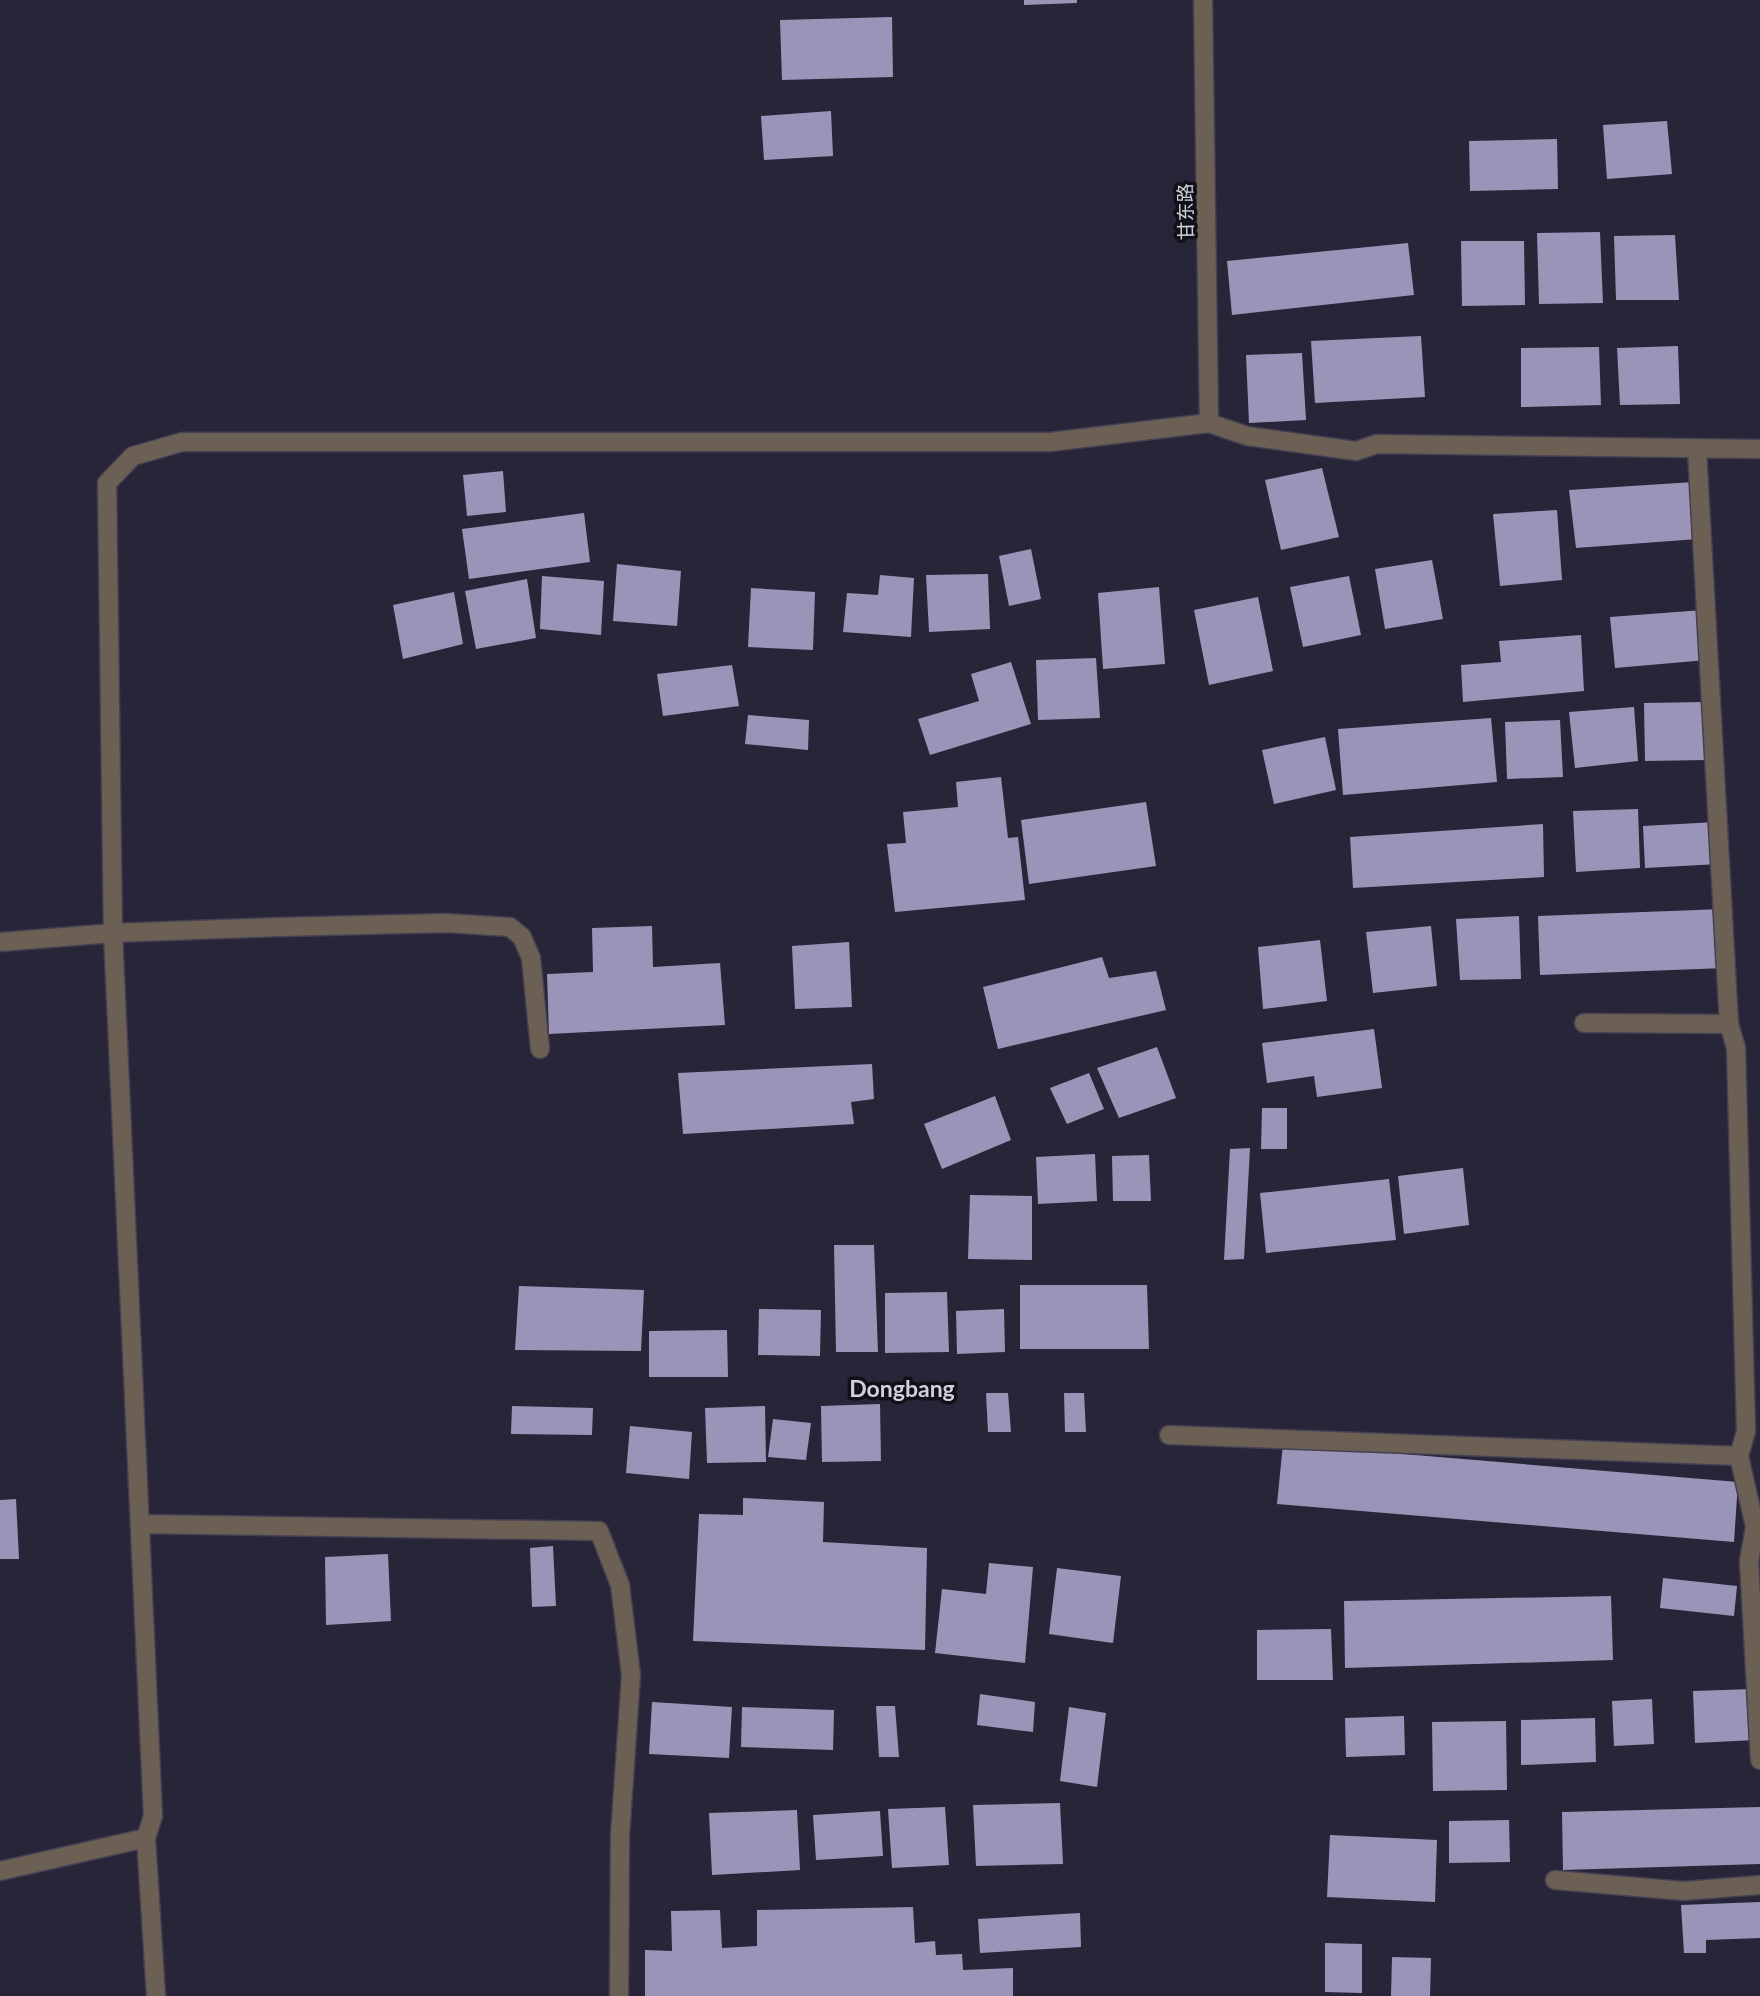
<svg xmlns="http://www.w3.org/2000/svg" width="1760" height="1996" viewBox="0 0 1760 1996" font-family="Lato,'Noto Sans SC',sans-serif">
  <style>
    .building { fill: #9a95b8 }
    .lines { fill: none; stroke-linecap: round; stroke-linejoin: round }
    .minor-casing { stroke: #434053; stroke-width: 21 }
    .minor { stroke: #6c6055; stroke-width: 18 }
    .labels { text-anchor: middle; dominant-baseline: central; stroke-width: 7; stroke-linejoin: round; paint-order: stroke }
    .street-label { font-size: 19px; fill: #d1d0dd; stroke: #111018 }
    .quarter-label { font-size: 23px; font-weight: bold; fill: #d1d0dd; stroke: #111018 }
  </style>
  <rect width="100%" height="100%" fill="#282539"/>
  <path class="building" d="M1024 0H1077V3L1024 5Z
    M892 17 893 77 782 80 780 20Z
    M831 111 833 156 764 160 761 116Z
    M1667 121 1672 174 1607 179 1603 125Z
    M1557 139 1558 189 1470 191 1469 141Z
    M1600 232 1603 303 1539 304 1537 233Z
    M1675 235 1679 300H1616L1614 236Z
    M1461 241H1524L1525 305 1462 306Z
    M1408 243 1414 295 1232 315 1227 261Z
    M1421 336 1425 397 1315 403 1311 341Z
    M1678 346 1680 404 1620 405 1617 348Z
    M1599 347 1601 405 1521 407V348Z
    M1302 353 1306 420 1249 423 1246 355Z
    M1322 468 1339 537 1281 550 1265 480Z
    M503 471 506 512 467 516 463 475Z
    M1694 482 1698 539 1576 548 1569 490Z
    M1557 510 1562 580 1500 586 1493 514Z
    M584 513 590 562 469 579 462 529Z
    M1031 549 1041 599 1009 606 999 556Z
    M1432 560 1443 619 1385 629 1375 569Z
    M617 564 681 571 677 626 613 621Z
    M988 574 990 629 929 632 926 575Z
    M880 575 914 578 911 637 843 632 847 593 878 595Z
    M542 576 604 581 601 635 540 629Z
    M1349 576 1361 635 1303 647 1290 587Z
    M527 579 536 638 476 649 465 591Z
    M1159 587 1165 664 1103 669 1098 593Z
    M751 588 815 592 813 650 748 647Z
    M454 592 463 644 403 659 393 605Z
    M1258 597 1273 671 1209 685 1194 610Z
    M1703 610 1707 660 1615 668 1610 617Z
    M1581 635 1584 691 1463 702 1461 665 1501 662 1499 641Z
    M1096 658 1100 718 1038 720 1036 660Z
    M1011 662 1031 724 930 755 918 719 979 701 971 674Z
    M732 665 739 706 663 716 657 674Z
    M1705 702 1708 760 1645 761 1644 703Z
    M1634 707 1638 761 1575 768 1569 712Z
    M748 715 809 720 808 750 745 744Z
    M1491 718 1497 782 1343 795 1338 729Z
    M1560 720 1563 777 1507 779 1505 722Z
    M1325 737 1336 790 1274 804 1262 750Z
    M1001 777 1008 838 1018 837 1025 900 895 912 887 844 906 843 903 812 958 807 956 782Z
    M1146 802 1156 866 1029 884 1021 820Z
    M1638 809 1640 868 1576 872 1573 811Z
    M1716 822 1719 864 1645 868 1643 826Z
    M1543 824 1544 877 1353 888 1350 837Z
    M1723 909 1725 968 1540 975 1538 916Z
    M1519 916 1521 979 1460 980 1456 919Z
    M652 926 653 967 720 963 725 1025 549 1034 547 974 593 972 592 928Z
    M1431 926 1437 986 1373 993 1366 932Z
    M1320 940 1327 1001 1263 1009 1258 947Z
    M849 942 852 1007 795 1009 792 946Z
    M1102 957 1109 978 1156 971 1166 1010 998 1049 983 987Z
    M1374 1029 1382 1088 1317 1097 1314 1076 1267 1083 1262 1043Z
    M1157 1047 1176 1098 1119 1118 1097 1068Z
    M872 1064 874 1099 851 1102 854 1124 683 1134 678 1073Z
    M1089 1073 1104 1109 1067 1124 1050 1088Z
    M995 1096 1011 1140 942 1169 924 1124Z
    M1262 1108H1287V1149H1261Z
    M1250 1148 1244 1259 1224 1260 1230 1149Z
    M1095 1154 1097 1201 1038 1204 1036 1157Z
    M1149 1155 1151 1201H1113L1112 1156Z
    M1463 1168 1469 1225 1404 1234 1398 1176Z
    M1389 1179 1396 1240 1266 1253 1260 1193Z
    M970 1195 1032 1196V1260L968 1259Z
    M834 1245H874L878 1352H836Z
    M1020 1285H1147L1149 1349H1020Z
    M519 1286 644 1290 641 1351 515 1350Z
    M947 1292 949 1352 885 1353V1293Z
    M759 1309 821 1310 820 1356 758 1355Z
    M1004 1309 1005 1352 957 1354 956 1311Z
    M727 1330 728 1377H649V1331Z
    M986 1393H1008L1011 1432H988Z
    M1064 1393H1084L1086 1432H1065Z
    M880 1404 881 1461 822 1462 821 1406Z
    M512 1406 593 1408 592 1435 511 1434Z
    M765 1406 766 1462 707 1463 705 1408Z
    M773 1419 811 1423 806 1460 768 1457Z
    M630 1426 692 1432 689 1479 626 1473Z
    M1283 1444 1738 1482 1734 1542 1277 1504Z
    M743 1498 824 1502 823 1542 927 1548 925 1650 693 1641 699 1514 743 1515Z
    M16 1499 19 1559H0V1500Z
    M553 1546 556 1606 532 1607 530 1548Z
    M388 1554 391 1621 326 1625 325 1557Z
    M989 1563 1033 1567 1025 1663 935 1653 942 1589 986 1594Z
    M1057 1568 1121 1576 1113 1643 1049 1634Z
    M1663 1578 1737 1586 1734 1616 1660 1608Z
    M1611 1596 1613 1660 1345 1668 1344 1601Z
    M1331 1629 1333 1680H1257V1630Z
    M1753 1689 1756 1740 1695 1743 1693 1691Z
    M980 1694 1035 1702 1033 1732 977 1725Z
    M1652 1699 1654 1744 1614 1746 1612 1701Z
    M652 1702 732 1707 729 1758 649 1754Z
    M876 1706H895L899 1757H879Z
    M742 1707 834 1710 833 1750 741 1747Z
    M1069 1707 1106 1713 1097 1787 1060 1781Z
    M1404 1716 1405 1755 1346 1757 1345 1718Z
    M1595 1718 1596 1762 1521 1765V1720Z
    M1506 1721 1507 1790 1433 1791 1432 1722Z
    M1060 1803 1063 1864 976 1866 973 1805Z
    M945 1807 949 1865 892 1868 888 1809Z
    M1760 1807V1864L1563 1870 1562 1812Z
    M797 1810 800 1870 712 1875 709 1813Z
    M880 1811 883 1856 816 1860 813 1815Z
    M1509 1820 1510 1862 1449 1863V1821Z
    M1330 1835 1437 1840 1435 1902 1327 1897Z
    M1760 1902V1938L1706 1940V1953H1684L1681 1905Z
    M913 1907 915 1943 935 1941 936 1955 962 1954 963 1970 1013 1968V1996H645V1950L672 1951 671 1911 720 1910 722 1948 757 1946V1910Z
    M1080 1913 1081 1947 980 1953 978 1919Z
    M1325 1943 1362 1944V1993L1325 1992Z
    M1392 1957 1431 1958 1430 1996H1391Z"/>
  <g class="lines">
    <g class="minor-casing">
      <path id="minor" d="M1203 0 1209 423
        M1697 450 1729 1024 1736 1048 1746 1431 1739 1456 1755 1527 1749 1561 1760 1760
        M0 942 113 933 279 927 446 923 510 927 522 937 531 958 540 1049
        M1584 1023 1729 1024
        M1169 1435 1739 1456
        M141 1524 599 1531 620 1585 631 1675 620 1836 619 1996
        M0 1871 146 1838
        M1555 1880 1684 1891 1760 1885
        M156 1996 146 1838 153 1816 113 933 107 483 133 456 182 442H1050L1209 423 1247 436 1356 451 1377 444 1760 449"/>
    </g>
    <use href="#minor" class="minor"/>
  </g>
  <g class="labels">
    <g class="street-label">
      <text transform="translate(1185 212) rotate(-91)">甘东路</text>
    </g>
    <g class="quarter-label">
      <text x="902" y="1388">Dongbang</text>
    </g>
  </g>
</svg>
